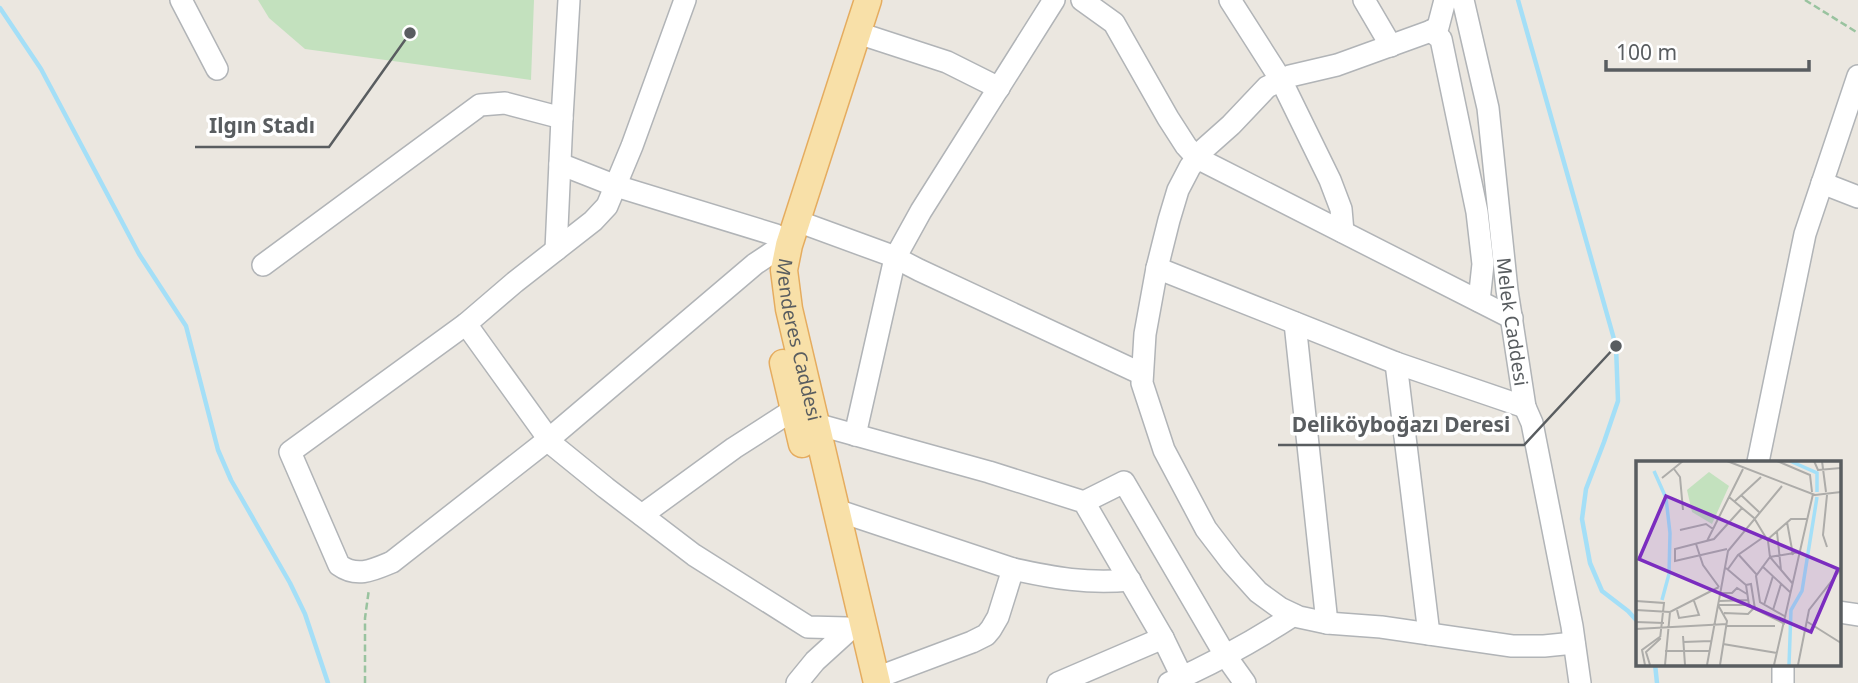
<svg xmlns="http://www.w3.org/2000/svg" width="1858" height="683" viewBox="0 0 1858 683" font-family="'Noto Sans',sans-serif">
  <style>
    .green { fill: #c3e1be }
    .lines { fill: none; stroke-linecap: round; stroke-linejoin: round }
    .stream { stroke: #a4dff7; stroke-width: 4.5 }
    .minor-casing { stroke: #b1b4b7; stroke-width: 24 }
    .major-casing { stroke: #e5ac5f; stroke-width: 29 }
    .path { stroke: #99c39f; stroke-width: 2.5; stroke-dasharray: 7 3.5; stroke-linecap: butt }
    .minor { stroke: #fff; stroke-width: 21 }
    .major { stroke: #f8e0a8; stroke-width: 26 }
    .labels { text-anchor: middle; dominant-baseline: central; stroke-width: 7; stroke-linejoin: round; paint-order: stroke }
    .street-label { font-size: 19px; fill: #595d60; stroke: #fff }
    .inset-river { fill: none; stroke: #a4dff7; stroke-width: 3.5 }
    .inset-road { fill: none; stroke: #adaca9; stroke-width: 2 }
    .view { fill: #7b2cbf; fill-opacity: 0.15; stroke: #7b2cbf; stroke-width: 3.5 }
    .inset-edge { fill: none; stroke: #595d60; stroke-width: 3.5 }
    .leader { fill: none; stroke: #595d60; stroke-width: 2.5 }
    .callout-dot { fill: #595d60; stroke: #fff; stroke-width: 2.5 }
    .callout-label { font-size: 21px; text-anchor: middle; font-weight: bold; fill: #595d60; stroke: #fff; stroke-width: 7; stroke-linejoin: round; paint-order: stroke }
  </style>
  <rect width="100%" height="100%" fill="#ebe7e0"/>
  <path class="green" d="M258 0H534L531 80 305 49 269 18Z"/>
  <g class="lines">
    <path class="stream" d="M1518 0 1616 346 1618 401 1604 442 1586 489 1582 519 1590 563 1602 591 1628 611 1638 622
      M0 8 41 69 139 254 186 326 218 450 231 480 290 583 305 614 328 683
      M1655 664 1657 683"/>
    <g class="minor-casing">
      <g id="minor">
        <path d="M181 0 217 69"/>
        <path d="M685 0 632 146 607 206 593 221 515 282 466 324 290 452 339 565C357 578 373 570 392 562L549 439 755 264 773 252"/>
        <path d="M1082 0 1114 23 1168 118 1186 146 1197 158 1512 318"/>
        <path d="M1230 0 1281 80 1330 180 1341 209 1343 232"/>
        <path d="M1364 0 1391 46"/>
        <path d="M1445 0 1438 27 1431 31 1337 65 1290 76 1267 87 1231 125 1204 149 1190 167 1178 190 1169 220 1157 268 1145 334 1142 383 1164 450 1206 529 1232 563 1258 592 1280 608 1299 617 1327 623 1381 627 1512 646H1544L1574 643"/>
        <path id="s1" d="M1463 0 1488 108 1507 290 1525 407 1532 423 1572 626 1580 683"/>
        <path d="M1431 31 1441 39 1477 212 1483 264 1479 301"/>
        <path d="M858 33 947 62 999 88"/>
        <path d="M560 164 616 186 776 235"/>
        <path d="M1822 183 1858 197"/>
        <path d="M797 221 890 255 919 270 1142 374"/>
        <path d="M556 250 562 118 569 0"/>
        <path d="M263 265 480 105 505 103 562 118"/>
        <path d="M1157 268 1396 363 1525 407"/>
        <path d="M1295 323 1327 623"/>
        <path d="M466 324 553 445 606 488 694 555 808 627 847 628"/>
        <path d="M1396 363 1429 634"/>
        <path d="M816 424 989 472 1084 502 1163 638 1182 677"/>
        <path d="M855 435 895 258 921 211 1054 0"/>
        <path d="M1758 462 1805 234 1858 76"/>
        <path d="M1084 502 1124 482 1225 655 1245 683"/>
        <path d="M836 510 1013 569"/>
        <path d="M642 515 734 448 793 410"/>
        <path d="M1839 612 1858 615"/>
        <path d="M1783 664V683"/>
        <path d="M876 678 972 642 986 635 991 629 998 617 1013 569C1054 578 1087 584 1130 580"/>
        <path d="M797 683 815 661 848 631"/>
        <path d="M1058 683 1163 638"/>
        <path d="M1169 683C1212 664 1254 641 1294 615"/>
      </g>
    </g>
    <g class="major-casing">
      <g id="major">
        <path id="s2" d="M868 0 789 245 784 270 789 309 877 683"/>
        <path d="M783 363 802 444"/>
      </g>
    </g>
    <path class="path" d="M1805 0 1858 33
      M365 683V618L369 589"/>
    <use href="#minor" class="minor"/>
    <use href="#major" class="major"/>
  </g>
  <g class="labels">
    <g class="street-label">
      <text stroke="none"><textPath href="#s1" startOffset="326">Melek Caddesi</textPath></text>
      <text stroke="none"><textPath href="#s2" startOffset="354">Menderes Caddesi</textPath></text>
    </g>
  </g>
  <g transform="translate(1636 461)">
    <rect width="205" height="205" fill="#ebe7e0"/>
    <path d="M73 11 93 25 76 63 56 51 51 29Z" fill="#c3e1be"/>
    <path class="inset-river" d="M154 0 181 12V31M18 10 30 37 34 72 33 113 26 139M153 204 155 149 166 130 181 36"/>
    <path class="inset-road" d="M91 0 179 34 205 31M141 0 174 14 176 31M178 0 182 9 205 7M186 0 190 31M38 8 44 16 47 49M26 17 47 0M105 34 123 51M93 36 118 57 132 80 134 96 157 123M99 40 125 16M151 61 157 94M44 69 70 63 77 68M141 71 145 109M131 79 155 58H172M71 80 107 8M60 83 67 104 83 126M191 86 187 74 191 34M91 88 39 100V88L78 78 106 47M102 93 121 114M126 105 155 132M90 107 110 124 113 144M92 108 102 94 129 75M110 124 115 123 119 148 149 163M84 132H96L101 127 111 133M0 140 28 142 24 178 10 191 14 204M83 140 112 139M82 144 91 160 84 204M83 144H115M128 144 137 115M0 149 34 151 83 126M41 149 43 157 63 154 58 140M137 149 145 123M88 152 112 153 118 147M150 156 124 141 120 115 134 96 164 91M170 160 205 182M0 161 28 162M91 165H139M0 168 91 163M47 175 49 204M47 181 75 180M87 183 141 192M29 190H73M9 204 6 189 25 175M29 204 34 151M71 204 92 90 146 25M138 204 177 33M162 204 173 149 205 108"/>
    <path class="view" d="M30 35 202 108 175 171 3 98Z"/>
    <rect width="205" height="205" class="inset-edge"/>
  </g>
  <path class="leader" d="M410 33L329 147H195M1616 346L1524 445H1278"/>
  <g class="callout-dot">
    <circle cx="410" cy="33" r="7"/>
    <circle cx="1616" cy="346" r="7"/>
  </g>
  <g class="callout-label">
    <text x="262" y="133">Ilgın Stadı</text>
    <text x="1401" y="432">Deliköyboğazı Deresi</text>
  </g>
  <path d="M1606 60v10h203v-10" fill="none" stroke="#595d60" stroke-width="3.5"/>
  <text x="1616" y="60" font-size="21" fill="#595d60" stroke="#ffffff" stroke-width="5" paint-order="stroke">100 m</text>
</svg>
